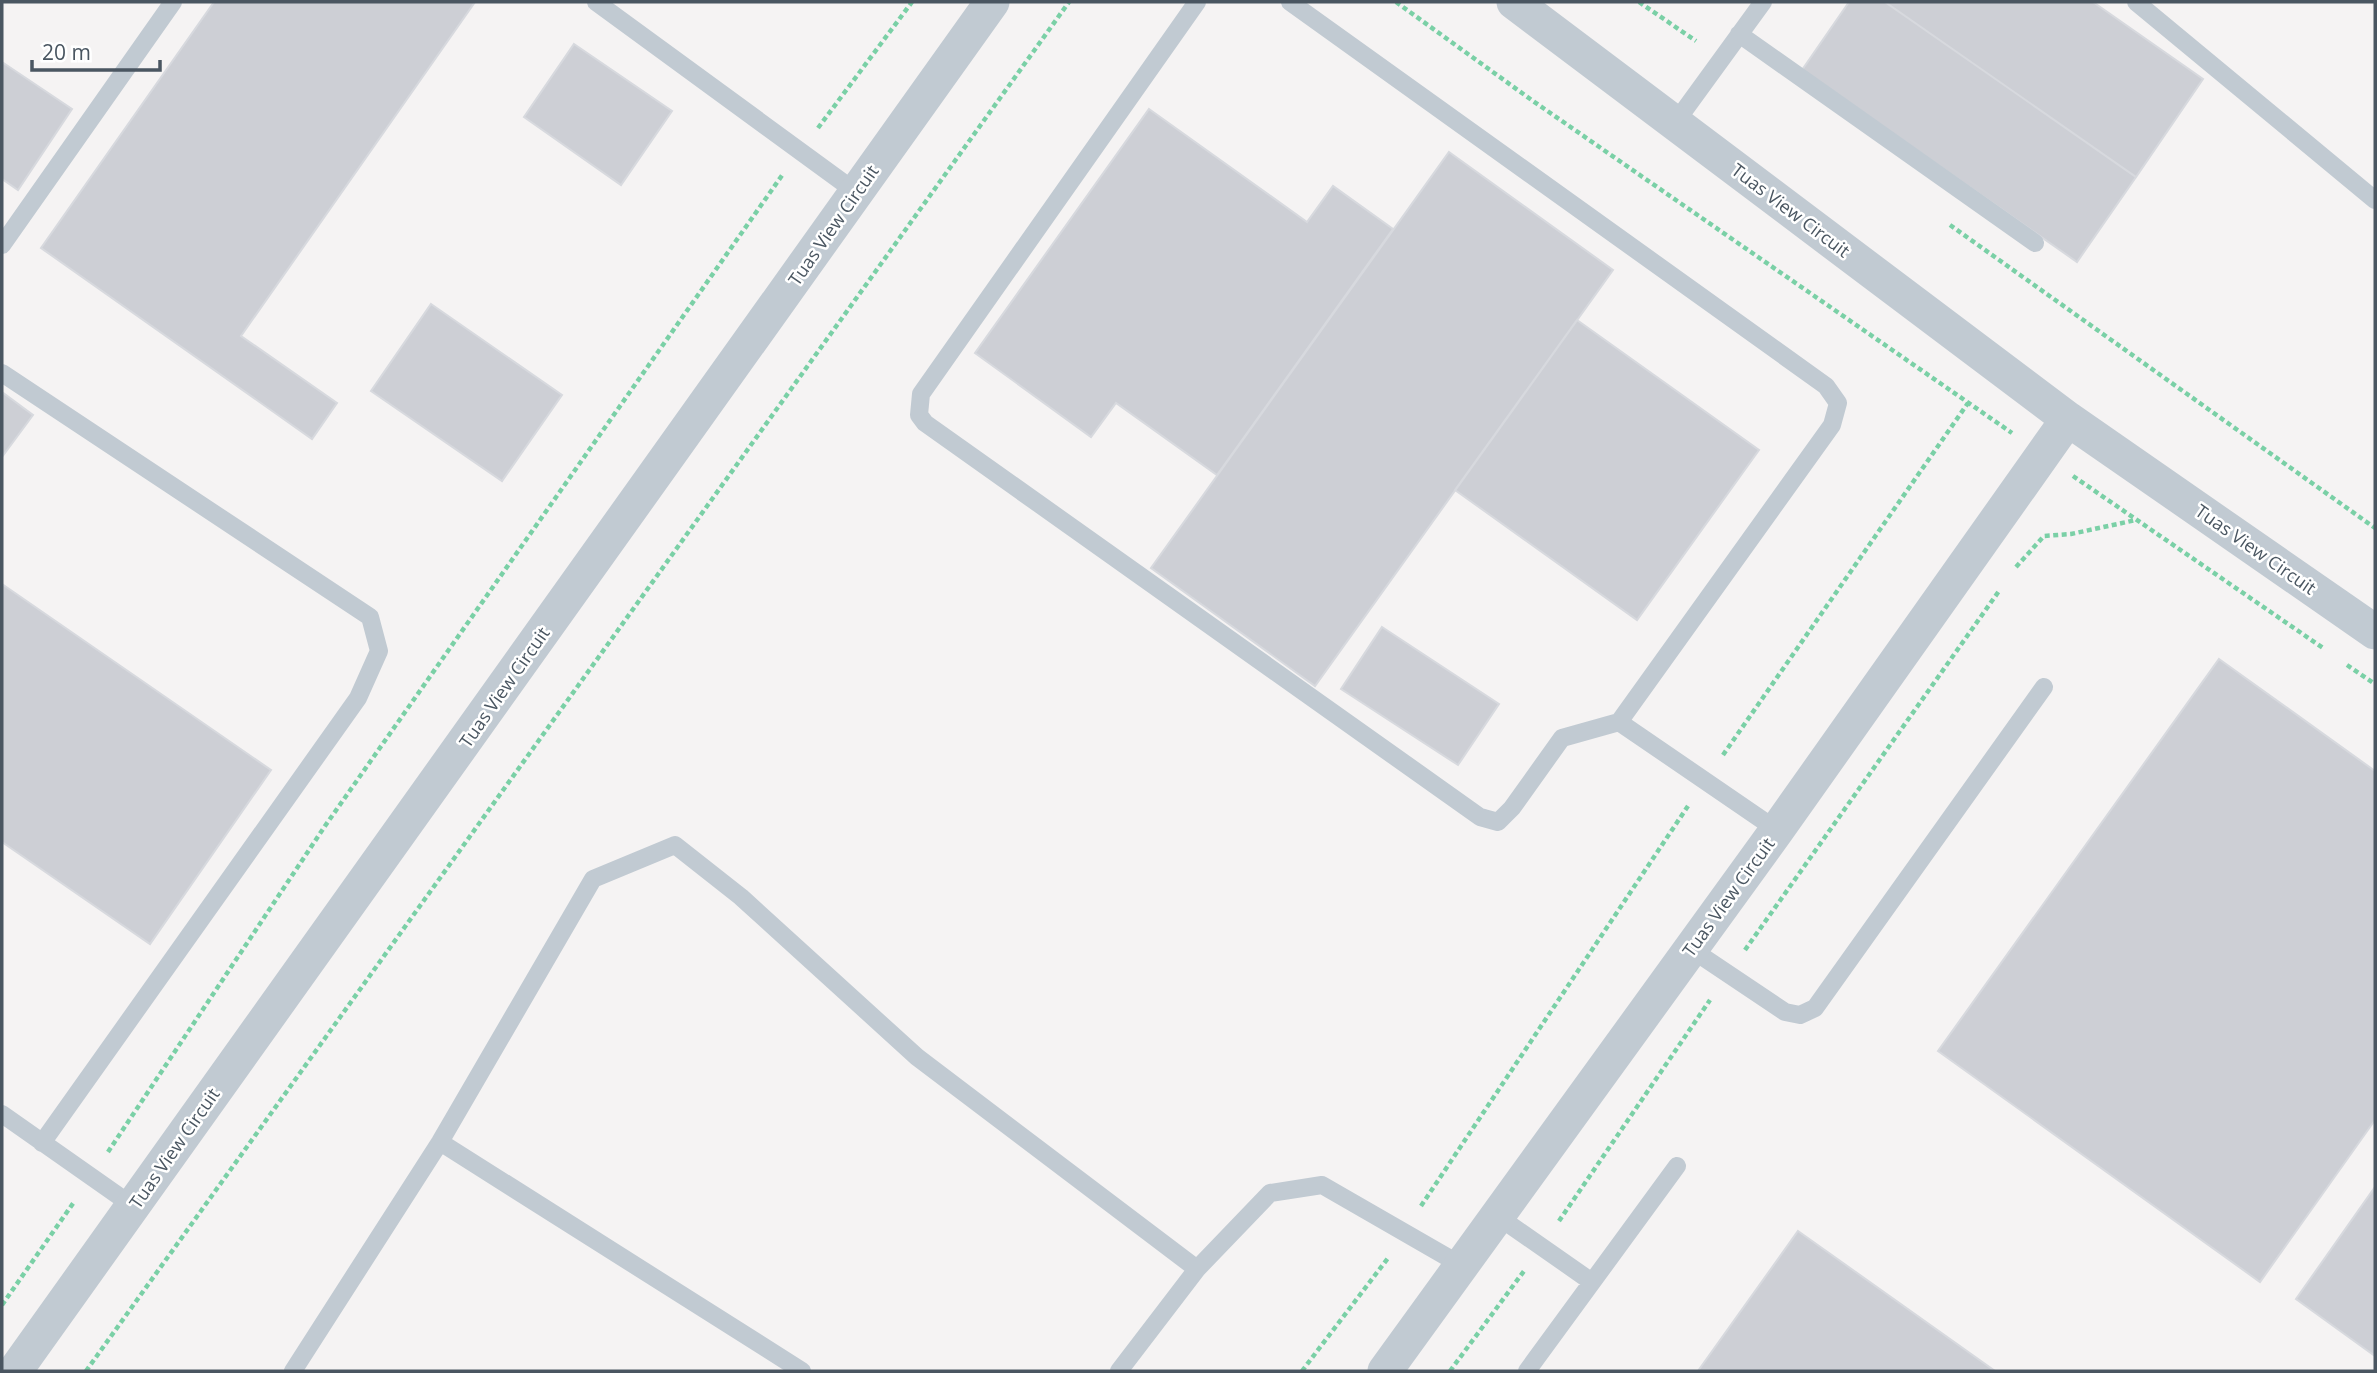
<svg xmlns="http://www.w3.org/2000/svg" width="2377" height="1373" viewBox="0 0 2377 1373" font-family="'Open Sans',sans-serif">
  <style>
    .building { fill: #cdcfd5; stroke: #d7d9de; stroke-width: 2 }
    .lines { fill: none; stroke-linecap: round; stroke-linejoin: round }
    .path { stroke: #7ad0a6; stroke-width: 4.5; stroke-dasharray: 5 3.5; stroke-linecap: butt }
    .lane { stroke: #c1cad2; stroke-width: 18 }
    .street { stroke: #c1cad2; stroke-width: 35 }
    .labels { text-anchor: middle; dominant-baseline: central; stroke-width: 5; stroke-linejoin: round; paint-order: stroke }
    .street-label { font-size: 18px; fill: #4a5661; stroke: #fff }
  </style>
  <rect width="100%" height="100%" fill="#f5f3f3"/>
  <path class="building" d="M214 2H475L241 336 337 403 312 439 41 248Z
    M1849 2H1885L2136 177 2077 262 1802 70Z
    M1885 2H2093L2203 79 2136 177Z
    M574 44 672 111 621 185 524 117Z
    M2 62 72 109 18 190 2 179Z
    M1149 109 1307 222 1333 186 1393 229 1217 475 1116 403 1091 437 975 353Z
    M1449 152 1613 270 1315 686 1151 568Z
    M431 304 562 395 502 481 371 391Z
    M1577 320 1759 450 1637 620 1455 490Z
    M2 392 33 415 2 457Z
    M2 584 271 770 150 944 2 842Z
    M1382 627 1499 704 1458 765 1341 689Z
    M2219 659 2375 771V1120L2260 1282 1938 1051Z
    M2375 1187V1356L2296 1299Z
    M1798 1231 1995 1371H1698Z"/>
  <g class="lines">
    <path class="path" d="M1396 2 1533 101 2012 433
      M1639 2 1696 41
      M818 128 912 2
      M1950 225 2375 528
      M2073 476 2323 648
      M2016 567 2044 536 2071 534 2136 520
      M2347 665 2375 684
      M1723 755 1968 403
      M1745 950 1999 591
      M108 1152 325 826 783 174
      M1421 1206 1688 806
      M1559 1221 1710 1000
      M2 1305 74 1202
      M86 1371 1069 2
      M1302 1371 1388 1258
      M1450 1371 1524 1271"/>
    <path class="lane" d="M596 2 856 192
      M1197 2 921 394 919 415 925 423 1480 817 1498 822 1512 808 1562 738 1619 722 1832 425 1838 403 1826 386 1290 2
      M2136 2 2375 200
      M1739 34 2035 243
      M1675 123 1763 2
      M2 245 173 2
      M2 373 370 617 379 651 358 698 42 1143
      M1619 722 1777 830
      M1691 949 1785 1012 1800 1015 1815 1008 2044 687
      M2 1114 133 1206
      M440 1142 802 1371
      M1496 1215 1592 1282
      M293 1371 440 1142 593 879 675 845 741 897 917 1057 1197 1269
      M1119 1371 1197 1269 1270 1193 1322 1185 1461 1265
      M1527 1371 1677 1166"/>
    <path class="street" d="M1514 2 2068 419 2375 632
      M15 1371 992 2
      M1385 1371 1777 830 2068 419"/>
  </g>
  <g class="labels">
    <g class="street-label">
      <text transform="translate(1791 210) rotate(37)">Tuas View Circuit</text>
      <text transform="translate(833 225) rotate(-55)">Tuas View Circuit</text>
      <text transform="translate(2256 549) rotate(35)">Tuas View Circuit</text>
      <text transform="translate(504 687) rotate(-55)">Tuas View Circuit</text>
      <text transform="translate(1728 897) rotate(-54)">Tuas View Circuit</text>
      <text transform="translate(174 1148) rotate(-55)">Tuas View Circuit</text>
    </g>
  </g>
  <rect width="2377" height="1373" fill="none" stroke="#4a5661" stroke-width="7"/>
  <path d="M32 60v10h128v-10" fill="none" stroke="#4a5661" stroke-width="3.5"/>
  <text x="42" y="60" font-size="21" fill="#4a5661" stroke="#ffffff" stroke-width="5" paint-order="stroke">20 m</text>
</svg>
